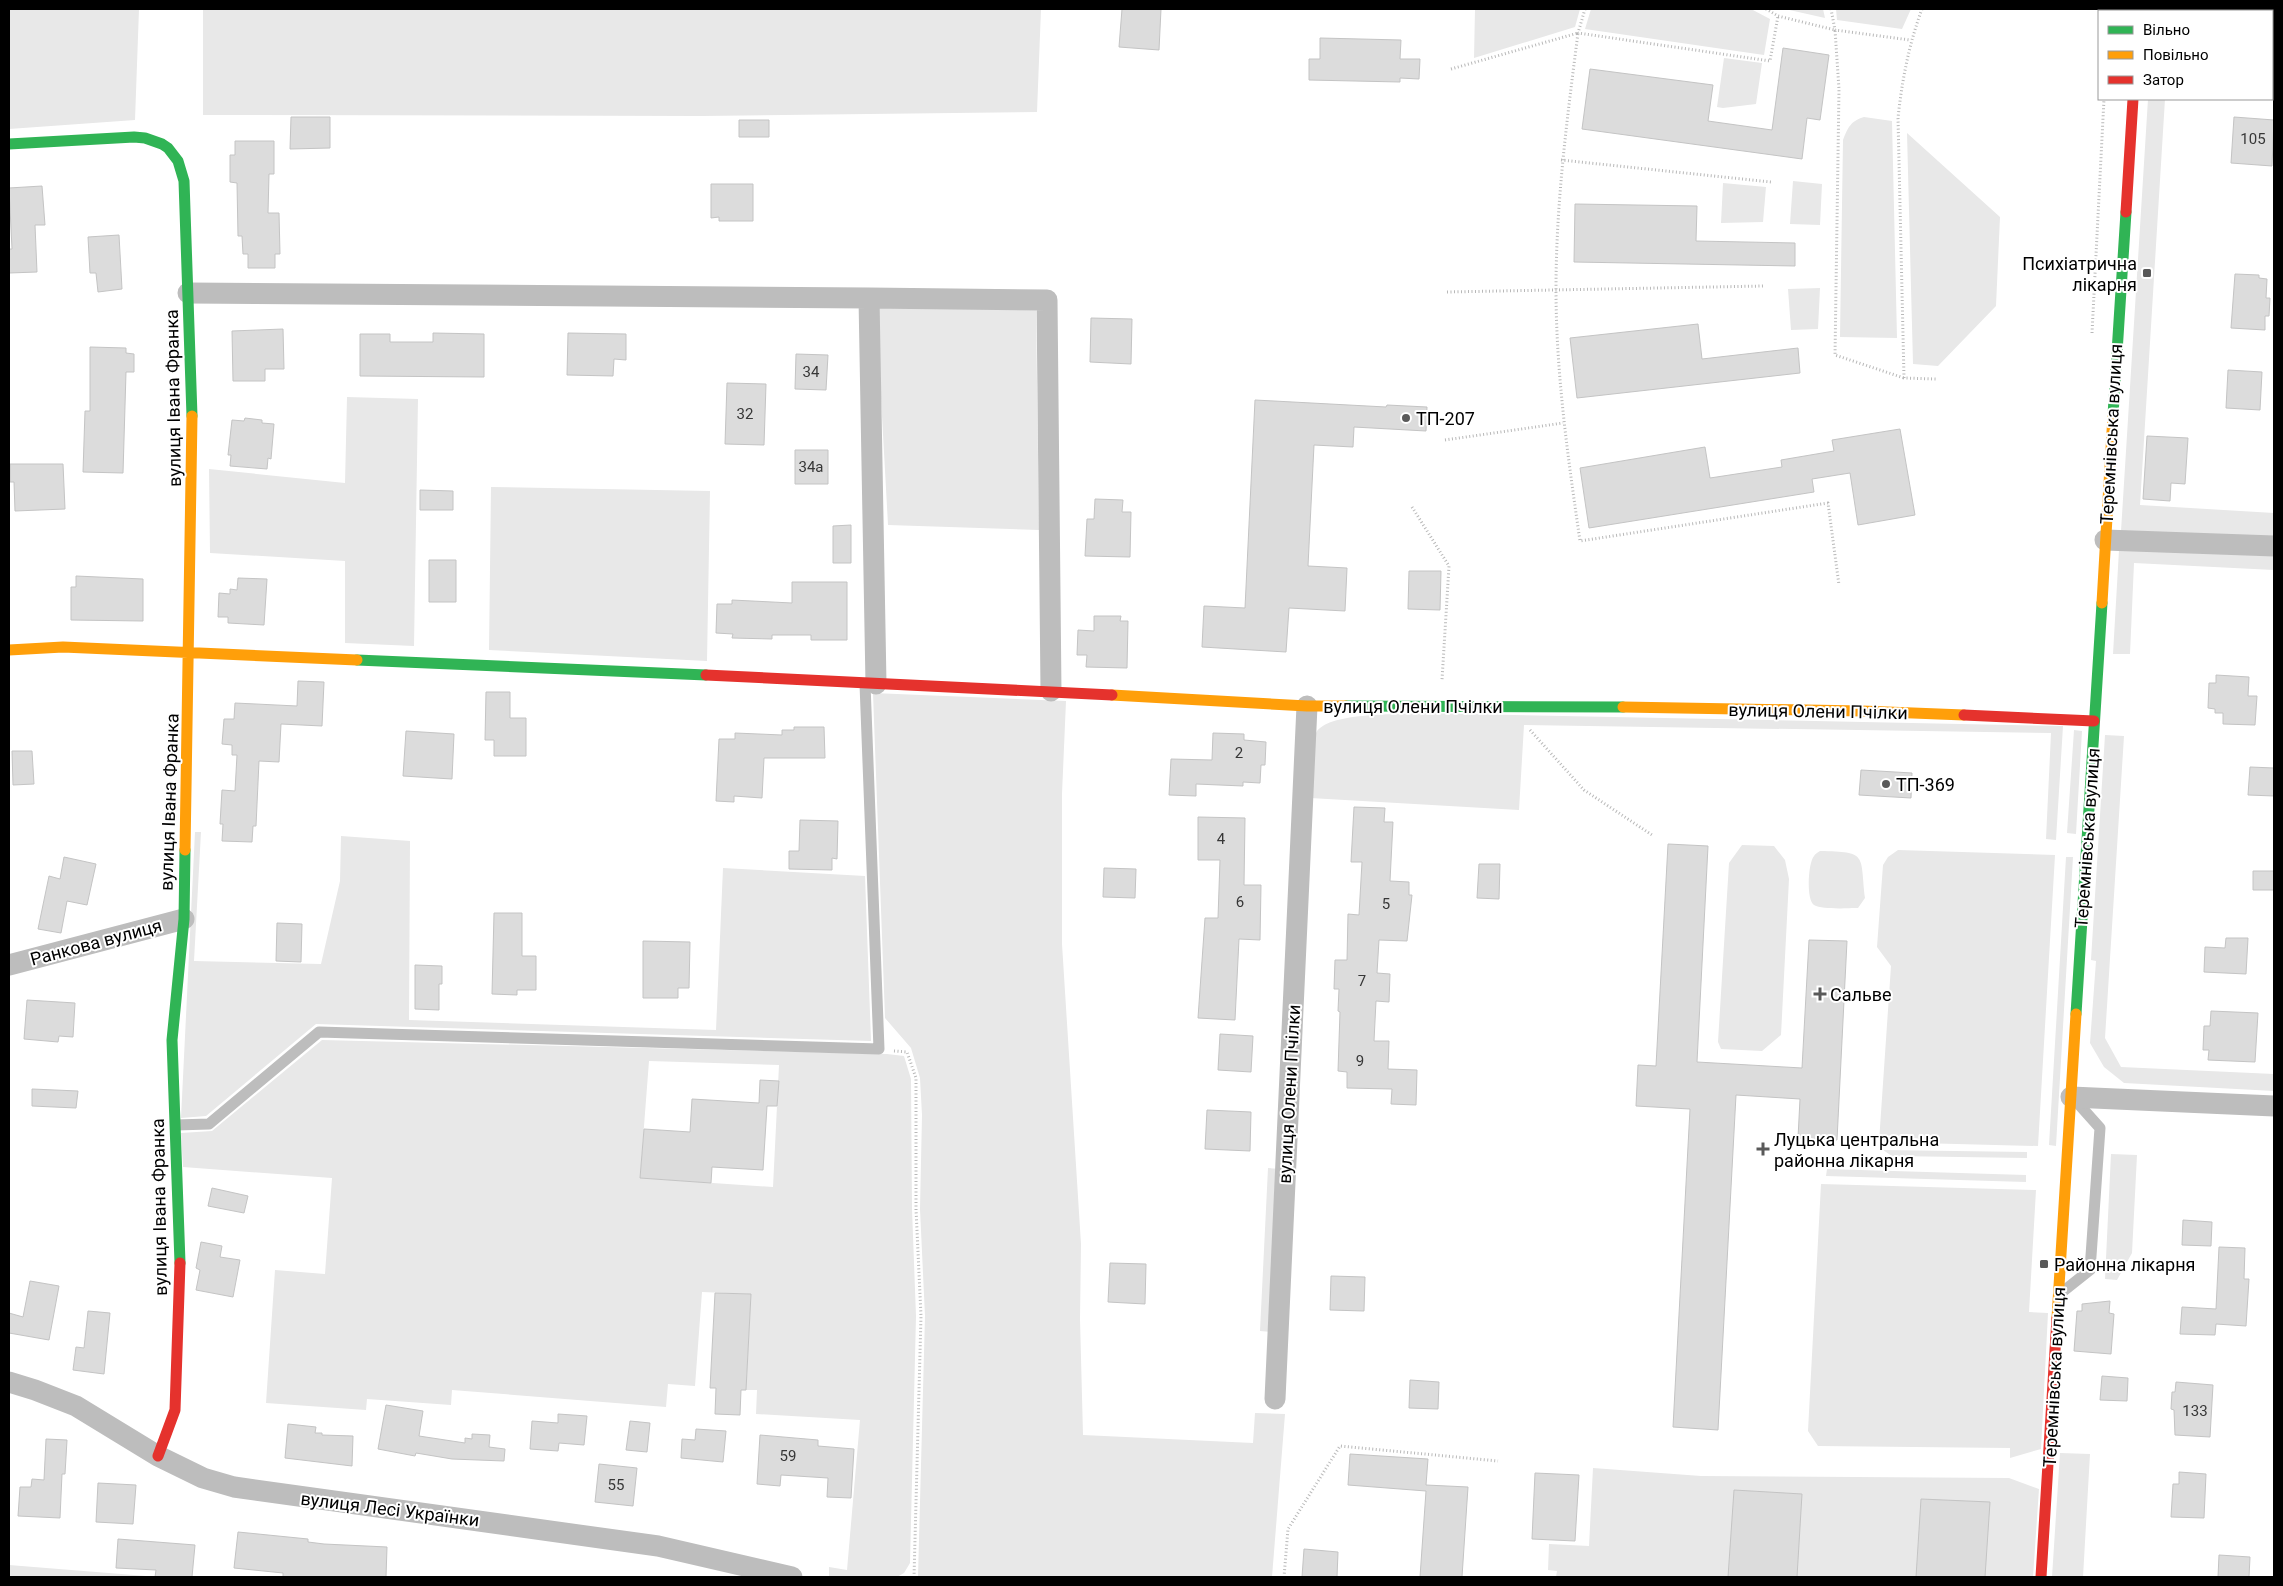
<svg xmlns="http://www.w3.org/2000/svg" width="2283" height="1586" viewBox="0 0 2283 1586" font-family="Roboto,sans-serif">
  <style>
    .green { fill: #e8e8e8; fill-rule: evenodd }
    .building { fill: #dcdcdc; stroke: #c4c4c4 }
    .lines { fill: none; stroke-linecap: round; stroke-linejoin: round }
    .path { stroke: #b8b8b8; stroke-width: 3; stroke-dasharray: 1 2.5; stroke-linecap: butt }
    .lane { stroke: #bdbdbd; stroke-width: 11 }
    .street { stroke: #bdbdbd; stroke-width: 21 }
    .fast { stroke: #30b455; stroke-width: 11 }
    .slow { stroke: #ff9f0a; stroke-width: 11 }
    .jam { stroke: #e5322d; stroke-width: 11 }
    .poi-dot { fill: #595959; stroke: #fff; stroke-width: 2 }
    .labels { text-anchor: middle; dominant-baseline: central; stroke-width: 4; stroke-linejoin: round; paint-order: stroke }
    .number-label { font-size: 15px; fill: #373737 }
    .poi-label { font-size: 18px; fill: #000; stroke: #fff; text-anchor: start }
    .street-label { font-size: 18px; fill: #000; stroke: #fff }
  </style>
  <rect width="100%" height="100%" fill="#fff"/>
  <path class="green" d="M9 9H139L135 120 9 129Z
    M203 9H1041L1037 112 702 116 203 115Z
    M1475 9H1580L1575 27 1474 58Z
    M1591 9H1751L1770 19 1764 55 1585 29Z
    M1785 9H1823L1825 18Z
    M1836 9H1911L1902 29 1837 20Z
    M1724 58 1762 63 1756 104 1723 108 1717 107Z
    M2148 99H2165L2140 505 2274 513V538L2121 531Z
    M1864 117 1892 121 1897 338 1840 337 1843 140C1848 127 1851 121 1864 117Z
    M1907 133 2000 217 1996 306 1938 366 1913 364Z
    M1793 181 1822 184 1820 225 1790 224Z
    M1723 183 1766 187 1763 222 1721 223Z
    M1820 288 1818 329 1791 330 1788 289Z
    M876 307 1036 309 1039 530 888 525Z
    M347 397 418 399 414 646 345 643V561L210 553 209 469 345 483Z
    M491 487 710 491 707 661 489 650Z
    M2119 550 2274 556V570L2134 563 2130 654H2113Z
    M873 693 1066 701 1062 794V944L1081 1244 1080 1319 1083 1435 1253 1443 1255 1413 1285 1414 1272 1577H918L925 1316 920 1209 922 1115 920 1078 911 1048 885 1018Z
    M1418 713 2063 726 2056 840 2046 839 2051 733 1524 725 1519 810 1310 798C1311 781 1309 748 1316 733 1327 712 1396 715 1418 713Z
    M2074 730 2082 731 2076 834 2067 833Z
    M2105 735 2124 736 2105 1038 2121 1067 2274 1074V1091L2124 1083 2104 1067 2090 1043 2096 961 2091 960Z
    M195 832H201L194 961 321 964 340 881 341 836 410 841 409 1020 716 1030 723 868 865 876 871 1041 316 1024 206 1116 181 1118Z
    M1742 845 1774 846 1785 860 1789 879 1781 1035 1762 1051 1721 1049 1718 1042 1729 863Z
    M1898 850 2055 855 2038 1146 1879 1142 1891 966 1877 947 1883 865 1888 857Z
    M1820 851C1868 852 1860 854 1865 898L1858 908C1848 908 1823 910 1814 905 1806 900 1808 863 1814 856 1815 854 1818 852 1820 851Z
    M2066 857H2073L2056 1146 2049 1145Z
    M322 1040 887 1054 904 1056 911 1079 912 1209 916 1316 910 1563 904 1573 897 1577H829V1567L847 1570 860 1420 756 1414 757 1390H746L751 1294 702 1292 695 1386 668 1384 666 1407 452 1390 451 1405 367 1399 366 1410 266 1403 275 1270 325 1274 332 1178 183 1167 181 1133 212 1131ZM649 1061 779 1065 773 1187 640 1178Z
    M1883 1150 2027 1152V1158L1892 1156Z
    M2111 1154 2137 1155 2132 1253 2117 1280 2105 1279Z
    M1268 1168 1280 1169 1273 1332 1260 1331Z
    M1827 1169 2026 1175V1182L1826 1176Z
    M1821 1184 2036 1190 2029 1312 2048 1313 2041 1449 2010 1458V1448L1818 1446 1808 1431Z
    M2060 1453 2090 1454 2083 1577H2052Z
    M1593 1468 1701 1476 2009 1478 2039 1489 2033 1577H1556L1557 1571 1548 1570 1549 1544 1589 1546Z
    M9 1565 146 1576V1577H9Z"/>
  <path class="building" d="M1122 9H1161L1159 50 1119 47Z
    M1320 38 1401 40 1400 59H1420L1419 79 1400 78V82L1309 80V59H1320Z
    M1783 48 1829 55 1820 120 1807 118 1802 159 1582 129 1590 69 1713 85 1708 121 1772 130Z
    M291 117H330V148L290 149Z
    M2234 117 2274 120 2272 166 2231 163Z
    M739 120H769V137H739Z
    M235 141H274V174H269L268 213H279L280 254H275V268H248V254H243L242 236H238L237 183 230 182V155H235Z
    M711 184H753V221H719V217L711 218Z
    M42 186 45 225H35L37 272 9 273V249H12L9 188Z
    M1575 204 1697 206 1696 241 1795 243V266L1574 262Z
    M119 235 122 289 98 292 96 273H90L88 237Z
    M2235 274 2259 275V278L2267 279 2266 298H2270L2269 316H2265V330L2231 328Z
    M1091 318 1132 319 1131 364 1090 362Z
    M1698 324 1702 359 1798 348 1800 373 1577 398 1570 338Z
    M283 329 284 369H265V381H233L232 331Z
    M433 333 484 334V377L360 376V334H390V342H433Z
    M568 333 626 334V360L614 359 613 376 567 375Z
    M90 347 126 348V353L134 354V372H126L123 473 83 472 85 411H90Z
    M796 354 828 355 826 390 795 389Z
    M2228 370 2262 372 2260 410 2226 408Z
    M727 383 766 384 764 445 725 444Z
    M1255 400 1386 407 1387 405 1427 407 1426 431 1354 427 1353 447 1314 445 1308 566 1347 568 1345 611 1289 608 1286 652 1202 647 1204 606 1245 608Z
    M245 418 262 420V423L274 424 271 459 268 458 267 469 230 466 231 455H228L232 420 244 421Z
    M1900 429 1915 515 1858 525 1850 473 1812 479 1814 492 1589 528 1580 468 1705 447 1710 478 1782 467 1781 460 1834 451 1832 440Z
    M2147 436 2188 438 2185 484 2171 483 2170 501 2143 499Z
    M795 450H828V484H795Z
    M10 464H63L65 509 15 511 14 482H10Z
    M420 490 453 491V510H420Z
    M1095 499 1123 500 1122 512H1131L1130 557 1085 556 1087 519H1094Z
    M851 525V563H833V526Z
    M429 560H456V602H429Z
    M1409 571H1441L1440 610 1408 609Z
    M76 576 143 579V621L71 620V587H76Z
    M238 578 267 579 264 625 228 623V617H218L219 593 230 594V589L237 590Z
    M792 582H847V640H811V635H772V639L732 638 733 634 716 633 717 604H732V600L792 603Z
    M1094 616H1121L1120 621H1128L1127 668 1086 667 1087 655H1077L1078 630 1094 631Z
    M2216 675 2249 677 2248 696H2257L2255 725 2223 724V713H2215V709L2208 708 2209 683H2216Z
    M298 681 324 682 322 726 281 724 279 762 259 761 256 826H253L252 842 222 841 223 824H220L222 790 235 791 237 755H232V745L222 744 224 719H234L235 703 297 706Z
    M486 692H510V718H526V756H494V740H485Z
    M794 727H824L825 758H764L762 798 734 796V802L716 801 719 739H735V733L782 735V730H794Z
    M406 731 454 734 452 779 403 776Z
    M1213 733 1244 734V740L1266 742 1265 765H1261L1260 783 1243 782V786L1196 784V796L1169 795 1171 759 1212 760Z
    M12 751H32L34 784 13 785Z
    M2250 767 2274 768V796L2248 795Z
    M1861 770 1912 773 1911 798 1859 795Z
    M1354 807 1385 808 1384 822H1393L1390 881 1409 882V895H1412L1407 941 1379 940 1377 973 1390 974 1389 1002 1376 1001 1374 1041H1389L1388 1069 1417 1070 1416 1105 1391 1104 1392 1089 1347 1088V1072L1338 1071 1340 1012 1338 1011 1339 989H1334L1335 960H1347L1348 914 1359 915 1362 862H1351Z
    M1198 817 1245 818 1244 885H1261L1260 940 1239 939 1235 1020 1198 1018 1205 918H1218L1220 860H1198Z
    M800 820 838 821 837 859 832 858V870L789 869V851H799Z
    M1668 844 1708 846 1697 1062 1802 1068 1809 940 1847 941 1837 1140 1798 1138 1800 1099 1736 1095 1718 1430 1673 1427 1690 1109 1636 1106 1638 1065 1656 1066Z
    M64 857 96 864 87 905 67 901 61 933 38 929 49 876 60 879Z
    M1479 864H1500L1499 899 1477 898Z
    M1104 868 1136 869 1135 898 1103 897Z
    M2253 871H2274V890H2253Z
    M494 913H522V956H536V990H517V995L492 994Z
    M277 923 302 924 301 962 276 961Z
    M2226 938H2248L2246 974 2204 972 2205 947 2225 948Z
    M643 941 690 942 689 988H678V998H643Z
    M415 965 442 966V984H439V1010L415 1009Z
    M27 1000 75 1003 73 1037 59 1036 58 1042 24 1039Z
    M2211 1011 2258 1013 2255 1062 2208 1060 2209 1050H2203L2204 1026H2210Z
    M1220 1034 1253 1036 1251 1072 1218 1070Z
    M760 1080 779 1081 777 1106H767L763 1170 712 1167 711 1183 640 1178 644 1129 690 1132 692 1099 759 1103Z
    M32 1089 78 1091 76 1108 32 1106Z
    M1207 1110 1251 1112 1250 1151 1205 1149Z
    M212 1188 248 1196 244 1213 208 1206Z
    M2183 1220 2212 1222 2211 1246 2182 1245Z
    M201 1242 222 1246 220 1257 240 1260 233 1297 196 1290 200 1270 196 1268Z
    M2219 1247 2245 1248 2244 1279H2249L2246 1326 2216 1324 2215 1335 2180 1334 2182 1307 2216 1309Z
    M1110 1263 1146 1264 1145 1304 1108 1302Z
    M1331 1276 1365 1277 1364 1311 1330 1310Z
    M30 1281 59 1286 49 1340 9 1333V1313L23 1317Z
    M715 1293 751 1294 746 1390H741L740 1415 715 1414 716 1388H710Z
    M2110 1301 2109 1313 2114 1314 2111 1354 2074 1351 2077 1311H2082V1304Z
    M88 1311 110 1313 104 1374 73 1370 76 1347 84 1348Z
    M2102 1376 2128 1378 2127 1401 2100 1400Z
    M1410 1380 1439 1382 1438 1409 1409 1408Z
    M2176 1382 2213 1385 2210 1437 2175 1435 2174 1410 2171 1409 2172 1392H2175Z
    M386 1405 423 1411 419 1436 465 1443V1438L472 1439V1434L490 1435 489 1447 505 1449 504 1461 452 1459 416 1453 415 1456 378 1449Z
    M558 1414 587 1416 584 1445 559 1443 558 1451 530 1449 532 1421 558 1423Z
    M630 1421 650 1423 647 1452 626 1450Z
    M288 1424 316 1427 315 1433H322V1435L353 1436 352 1466 285 1458Z
    M696 1429 726 1431 723 1462 681 1458 682 1439 695 1440Z
    M760 1435 818 1440V1446L854 1449 851 1498 827 1497 828 1478 781 1475 780 1486 757 1484Z
    M46 1439 67 1440 65 1474H62L60 1518 18 1516 20 1487H31L32 1479 44 1480Z
    M1350 1454 1428 1459 1426 1485 1468 1487 1462 1577H1420L1426 1491 1348 1485Z
    M599 1464 637 1468 633 1506 595 1502Z
    M2179 1472 2206 1474 2204 1518 2171 1517 2173 1484H2179Z
    M1535 1473 1579 1475 1575 1541 1532 1539Z
    M98 1483 136 1485 133 1524 96 1522Z
    M1734 1490 1802 1494 1797 1577H1728Z
    M1921 1499 1990 1502 1985 1577H1916Z
    M238 1532 308 1539V1542L324 1544 387 1547 386 1577H283V1573L234 1568Z
    M118 1539 195 1545 192 1577H155L156 1570 116 1568Z
    M1304 1549 1338 1552 1337 1577H1302Z
    M2219 1555 2250 1557 2249 1577H2218Z"/>
  <g class="lines">
    <path class="path" d="M1585 9 1578 33 1770 61 1778 16
      M1766 9 1778 16 1835 30 1839 89 1835 355 1904 378
      M1831 9 1835 30 1910 40
      M1922 9C1909 44 1902 80 1898 118L1904 378 1936 379
      M2109 11V9
      M1451 69 1578 33C1567 119 1556 203 1556 289 1556 374 1568 458 1580 541L1828 503 1839 585
      M1561 160 1771 182
      M1447 292 1764 286
      M2092 333 2104 99
      M1445 440 1563 423
      M1412 507 1449 566 1442 680
      M1530 730 1584 790 1652 835
      M894 1051 907 1052 916 1078V1209L921 1316 914 1577
      M1284 1577 1288 1529 1340 1446 1498 1461"/>
    <path class="lane" d="M176 1125 209 1124 319 1032 879 1049 865 684
      M2061 1293 2090 1270 2100 1128 2075 1100"/>
    <path class="street" d="M2139 11V9
      M188 293 869 298 876 684
      M869 298 1047 300 1051 691
      M2105 540 2274 546
      M9 965 184 919
      M2071 1097 2274 1106
      M9 1382 35 1390 76 1406 158 1456 203 1478 234 1487 658 1546 792 1577
      M1275 1399 1307 706"/>
    <path class="fast" d="M9 144 134 137 145 138 162 144 168 148 178 161 184 181 192 416
      M2113 415 2126 212
      M357 660 706 675
      M1346 706 1623 707
      M2076 1014 2102 603
      M180 1263 172 1040 184 919 185 850"/>
    <path class="slow" d="M2102 603 2113 415
      M9 650 63 647 357 660
      M1112 695 1307 706H1346
      M1623 707 1862 711 1964 715
      M185 850 192 416
      M2057 1318 2076 1014"/>
    <path class="jam" d="M2126 212 2133 99
      M706 675 1112 695
      M1964 715 2094 721
      M158 1456 175 1410 180 1263
      M2041 1577 2057 1318"/>
  </g>
  <g class="poi-dot">
    <rect x="2142" y="268" width="10" height="10" rx="2.5"/>
    <circle cx="1406" cy="418" r="5"/>
    <circle cx="1886" cy="784" r="5"/>
    <path d="M1817.5 986.5h5v5h5v5h-5v5h-5v-5h-5v-5h5z"/>
    <path d="M1760.5 1141.5h5v5h5v5h-5v5h-5v-5h-5v-5h5z"/>
    <rect x="2039" y="1259" width="10" height="10" rx="2.5"/>
  </g>
  <g class="labels">
    <g class="number-label">
      <text x="2253" y="139">105</text>
      <text x="811" y="372">34</text>
      <text x="745" y="414">32</text>
      <text x="811" y="467">34а</text>
      <text x="1239" y="753">2</text>
      <text x="1221" y="839">4</text>
      <text x="1240" y="902">6</text>
      <text x="1386" y="904">5</text>
      <text x="1362" y="981">7</text>
      <text x="1360" y="1061">9</text>
      <text x="2195" y="1411">133</text>
      <text x="788" y="1456">59</text>
      <text x="616" y="1485">55</text>
    </g>
    <g class="poi-label">
      <text x="2137" y="263" text-anchor="end">Психіатрична<tspan x="2137" dy="21">лікарня</tspan></text>
      <text x="1416" y="418">ТП-207</text>
      <text x="1896" y="784">ТП-369</text>
      <text x="1830" y="994">Сальве</text>
      <text x="1774" y="1139">Луцька центральна<tspan x="1774" dy="21">районна лікарня</tspan></text>
      <text x="2054" y="1264">Районна лікарня</text>
    </g>
    <g class="street-label">
      <text transform="translate(173 398) rotate(-91)">вулиця Івана Франка</text>
      <text transform="translate(2111 434) rotate(-87)">Теремнівська вулиця</text>
      <text x="1413" y="706">вулиця Олени Пчілки</text>
      <text transform="translate(1818 711) rotate(1)">вулиця Олени Пчілки</text>
      <text transform="translate(169 802) rotate(-88)">вулиця Івана Франка</text>
      <text transform="translate(2087 838) rotate(-86)">Теремнівська вулиця</text>
      <text transform="translate(96 942) rotate(-15)">Ранкова вулиця</text>
      <text transform="translate(1289 1094) rotate(-87)">вулиця Олени Пчілки</text>
      <text transform="translate(159 1207) rotate(-91)">вулиця Івана Франка</text>
      <text transform="translate(2054 1377) rotate(-87)">Теремнівська вулиця</text>
      <text transform="translate(390 1509) rotate(7)">вулиця Лесі Українки</text>
    </g>
  </g>
  <rect width="2283" height="1586" fill="none" stroke="#000000" stroke-width="20"/>
  <rect x="2098" y="10" width="175" height="90" fill="#ffffff" stroke="#999999"/>
  <rect x="2108" y="26" width="25" height="8" fill="#30b455" stroke="#999999"/>
  <text x="2143" y="35" font-size="15" fill="#000000">Вільно</text>
  <rect x="2108" y="51" width="25" height="8" fill="#ff9f0a" stroke="#999999"/>
  <text x="2143" y="60" font-size="15" fill="#000000">Повільно</text>
  <rect x="2108" y="76" width="25" height="8" fill="#e5322d" stroke="#999999"/>
  <text x="2143" y="85" font-size="15" fill="#000000">Затор</text>
</svg>
